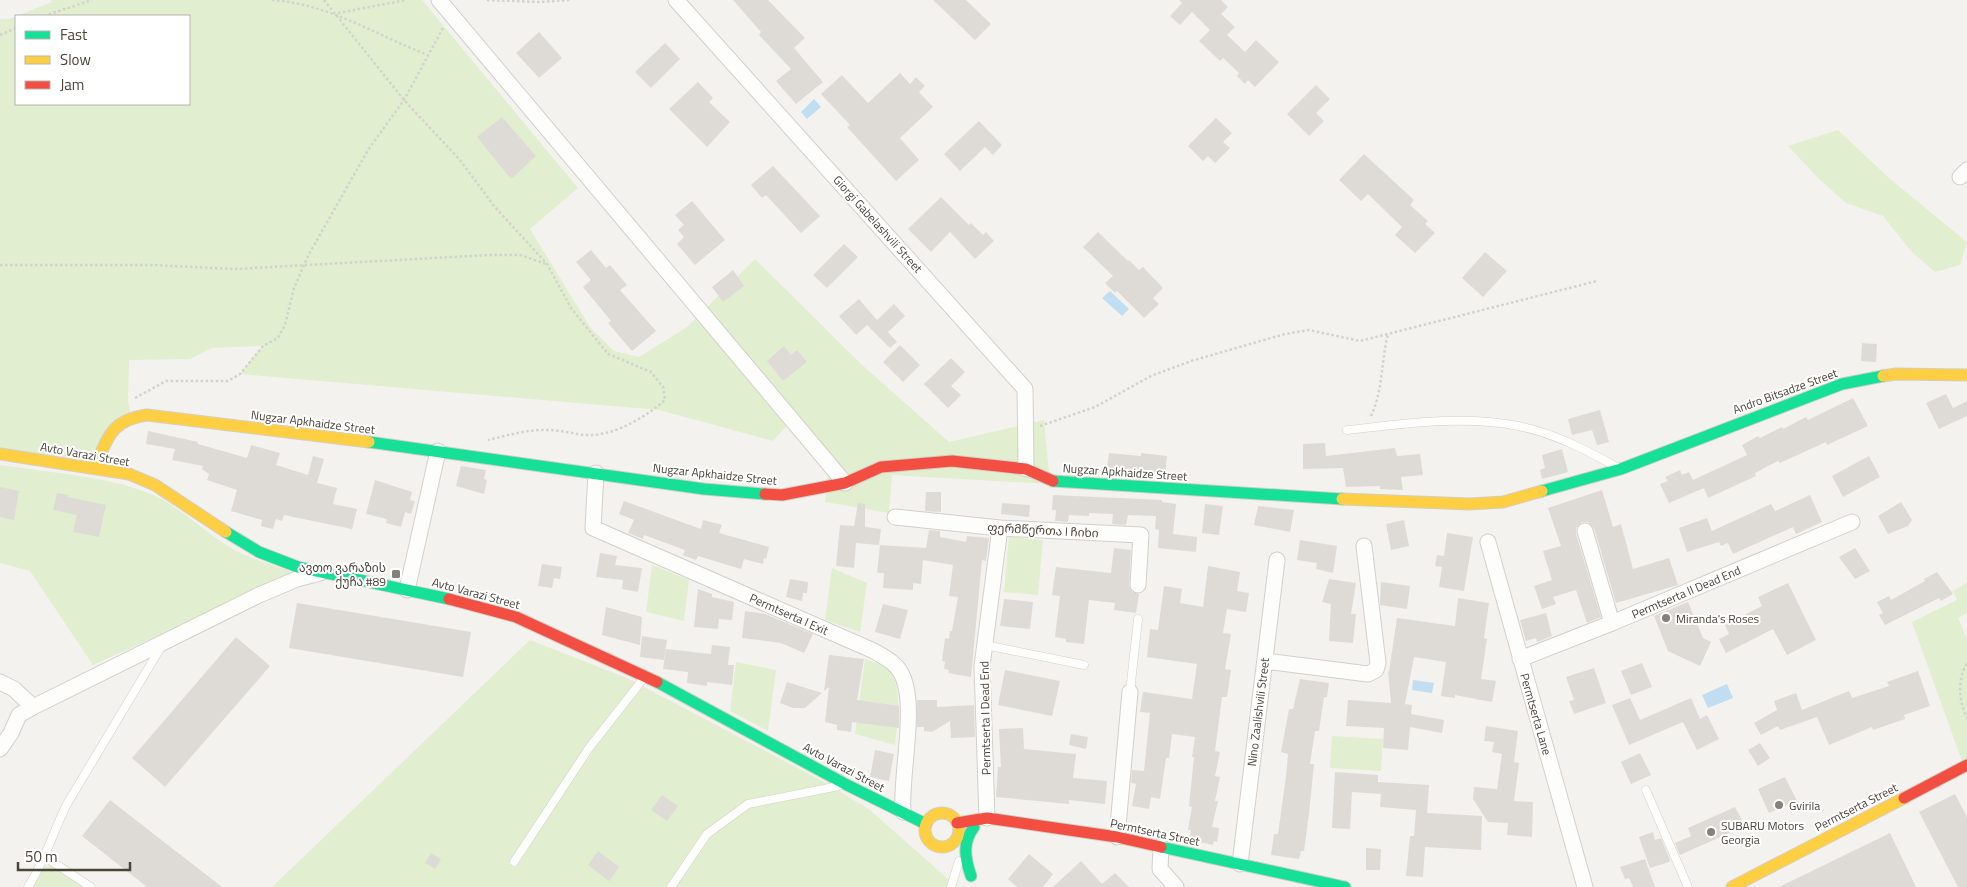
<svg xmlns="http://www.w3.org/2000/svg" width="1967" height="887" viewBox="0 0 1967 887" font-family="'Titillium Web','Noto Sans Georgian',sans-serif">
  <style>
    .green { fill: #e1eecf; fill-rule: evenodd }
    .water { fill: #c0ddf1 }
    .building { fill: #dedbd6 }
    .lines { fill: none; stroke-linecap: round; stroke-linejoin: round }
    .lane-casing { stroke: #d2d0cb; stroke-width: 9 }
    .street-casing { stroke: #d2d0cb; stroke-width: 17 }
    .fast-casing { stroke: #d3cfc5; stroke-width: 13 }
    .slow-casing { stroke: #d3cfc5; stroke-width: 13 }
    .jam-casing { stroke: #d3cfc5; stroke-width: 13 }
    .path { stroke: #d3d2cc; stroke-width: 2.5; stroke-dasharray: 2.5 2.5; stroke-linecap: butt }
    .lane { stroke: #fdfdfc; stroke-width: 8 }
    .street { stroke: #fdfdfc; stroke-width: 15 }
    .fast { stroke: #16e098; stroke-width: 11 }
    .slow { stroke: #ffcf43; stroke-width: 11 }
    .jam { stroke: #f24e42; stroke-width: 11 }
    .poi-dot { fill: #868178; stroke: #fff; stroke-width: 2 }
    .labels { text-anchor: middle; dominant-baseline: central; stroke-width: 4; stroke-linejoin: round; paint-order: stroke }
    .street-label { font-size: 12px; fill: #4b4439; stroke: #fff }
    .poi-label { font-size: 12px; fill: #4b4439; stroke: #fff; text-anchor: start }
  </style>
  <rect width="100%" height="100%" fill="#f4f2ee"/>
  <path class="green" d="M51 0H422L578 188 530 229 590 327 614 351 639 357 687 327 755 259 861 364 949 442 1044 420 1050 484 892 475 889 513 825 502 828 476 837 463 791 421 773 441 659 410 240 374 262 346 212 348 190 359 129 360 128 401 131 416 95 467 0 454V19H9L52 2ZM16 16H189V104H16Z
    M1838 130 1890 179 1967 242 1960 265 1935 272 1911 251 1883 216 1846 203 1819 179 1788 146Z
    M0 465C45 472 118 477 157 497 184 510 206 534 233 549 251 559 271 565 290 571L289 577 93 665 30 571 0 563Z
    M1009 537 1043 540 1038 595 1004 592Z
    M652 565 689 580 684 621 646 612Z
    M832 568 867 583 860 632 825 620Z
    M1967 583V613L1958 618 1967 639V765L1964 767 1912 622 1957 600 1953 591Z
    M530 640 627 678 826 783 870 810 957 887H272Z
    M865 659C871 661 878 663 884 666 905 678 897 724 895 745L855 734Z
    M736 662 776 670 768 731 730 711Z
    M1332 736 1383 739 1381 771 1330 768Z
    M51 866 85 887H32L44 867Z"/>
  <path class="water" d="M814 99 821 107 807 119 801 112Z
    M1110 291 1129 309 1122 316 1102 298Z
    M1413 680 1434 683 1432 693 1412 690Z
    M1727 684 1733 698 1708 708 1702 695Z"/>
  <path class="building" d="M733 0H768L805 38 794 48 823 82 796 104 776 81 791 69 759 35 761 32Z
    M933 0H966L991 24 975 40Z
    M1179 0H1221L1228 7 1221 14 1235 27 1227 35 1245 52 1256 40 1279 62 1255 87 1248 80 1245 84 1237 76 1239 73 1223 58 1220 61 1199 41 1210 30 1192 12 1180 25 1170 16 1182 3Z
    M539 32 562 58 539 78 516 53Z
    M665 43 680 59 651 88 635 72Z
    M900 73 910 84 916 77 925 86 919 92 933 107 900 138 919 160 896 181 847 127 850 125 821 94 842 75 868 103Z
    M698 82 713 98 709 102 730 122 707 147 669 109Z
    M1316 85 1330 99 1316 113 1324 121 1309 136 1287 114Z
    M502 117 536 156 511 179 477 137Z
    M1216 118 1232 133 1223 142 1230 148 1215 163 1208 156 1203 161 1188 146Z
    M979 121 1002 145 993 155 985 147 960 171 944 154Z
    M1364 154 1414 200 1410 205 1428 221 1425 224 1435 233 1415 253 1395 235 1402 227 1368 194 1361 201 1339 180Z
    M773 166 820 216 801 233 766 195 762 198 751 185Z
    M941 197 969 225 971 223 983 235 986 232 994 241 975 259 950 232 931 252 908 229Z
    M692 201 725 240 695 265 677 244 684 237 678 230 684 225 675 215Z
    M1098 232 1128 261 1129 260 1139 270 1143 267 1163 288 1153 298 1159 304 1144 318 1117 291 1115 293 1105 283 1113 276 1083 247Z
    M844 244 858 257 827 288 813 275Z
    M591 250 606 268 610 265 627 285 620 290 656 331 632 351 608 323 611 321 583 287 591 280 576 262Z
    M1485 252 1507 271 1483 297 1462 278Z
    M733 270 744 286 723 302 712 287Z
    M859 299 877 320 894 304 905 316 888 332 897 342 890 348 867 325 856 335 839 316Z
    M1862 343 1877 344 1876 362 1861 361Z
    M900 345 920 365 903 382 883 362Z
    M784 346 791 355 797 350 807 362 783 381 767 361Z
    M951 358 965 372 951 386 961 395 948 408 924 384Z
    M1946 394 1953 408 1967 401V416L1939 429 1926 403Z
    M1853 398 1868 426 1827 445 1826 442 1780 463 1778 461 1755 473 1756 476 1708 498 1704 488 1669 503 1660 484 1668 481 1665 477 1680 470 1682 475 1689 472 1693 480 1747 455 1742 445 1758 436 1760 438 1782 427 1783 429 1806 417 1808 420Z
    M1600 410 1609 442 1597 445 1592 430 1572 435 1568 419Z
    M148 431 198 442V444L247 458 251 445 280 453 276 465 308 475 313 456 324 459 317 483 337 488 333 504 357 509 352 529 284 515 282 521 276 519 273 529 261 526 262 520 231 511 237 490 207 480 209 474 202 469 203 466 172 460 175 449 146 444Z
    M1325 443 1326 456 1395 448 1397 456 1420 454 1423 475 1401 477 1403 490 1380 489V486L1346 487 1343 468 1303 469V444Z
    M1562 449 1568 472 1542 479 1540 470 1545 468 1542 455Z
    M1109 453 1141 456V453L1167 456 1165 476 1106 473Z
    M1869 456 1880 477 1843 497 1832 476Z
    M461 466 486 470 484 479 487 480 484 494 456 486Z
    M375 480 412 492 410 500 415 501 411 514 405 512 401 527 386 523 387 519 366 514Z
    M0 487 19 491 14 520 0 517Z
    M1602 490 1613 527 1621 524 1633 569 1669 558 1678 585 1616 603 1594 528 1588 522H1582L1576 528V534L1601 617 1587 623 1576 590 1553 597 1556 604 1542 609 1534 586 1552 580 1543 551 1561 546 1548 508Z
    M926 492H941V512L925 511Z
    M57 493 68 495 67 497 106 505 99 537 73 532 77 515 53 510Z
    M1053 495 1162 500V502L1176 504 1173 534 1197 537 1196 552 1158 548 1159 530 1155 529 1156 516 1128 515 1126 525 1112 524 1113 514 1089 513V516L1069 515 1068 522 1055 521 1056 510H1052Z
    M1810 495 1822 522 1796 534 1793 527 1733 554 1728 543 1721 546 1719 542 1687 552 1679 528 1707 518 1712 531 1771 504 1775 511Z
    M624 501 701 529 703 520 722 525 719 533 769 547 766 559 764 558 763 564 744 559 741 569 698 556 696 560 683 555 685 550 644 535 643 539 628 533 634 520 619 514Z
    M1901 502 1912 520 1908 526 1888 534 1878 516Z
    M858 503 865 504V527L881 529 879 545 856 543 854 568 836 566 840 525 854 526Z
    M1002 503 1030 505 1029 517 1001 514Z
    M1205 504 1223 506 1219 535 1202 533Z
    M1258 506 1294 510 1290 532 1254 525Z
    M1404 520 1409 546 1391 550 1386 524Z
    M929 530 940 531V537L966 542 967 536 989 538 986 561 982 560 971 677 948 673 949 670 944 669 945 662 942 661 945 638 949 639 950 631H952L958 597 949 596 953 565 923 560 921 584 913 583V590L883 588 884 573H877L880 545 926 548Z
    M1447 533 1473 537 1464 591 1439 587 1442 567 1435 566 1437 555 1444 556Z
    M1300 540 1337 546 1333 573 1316 569 1317 563 1297 560Z
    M1114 548 1131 550 1129 585 1132 592 1139 594 1136 613 1114 610 1115 603 1089 600 1084 644 1066 642V639L1055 637 1060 596 1052 595 1056 567 1111 573Z
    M1855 548 1870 571 1855 579 1839 557Z
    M600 553 617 556 615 565 642 568 638 592 622 589 623 580 596 577Z
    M542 564 562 567 560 579 554 578 552 588 538 586Z
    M1208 566 1240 572 1237 591 1249 593 1246 612 1227 609 1223 633 1231 634 1225 669 1231 670 1227 697H1222L1215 751 1220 752 1215 776 1220 777 1215 801H1218L1212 827 1219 828 1217 842 1214 841 1213 845 1189 840 1191 830H1188L1192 807 1189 806 1194 757H1192L1195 737 1172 734 1169 758H1166L1160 799 1151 797 1149 809 1132 806 1136 784 1131 783 1132 770 1144 771 1150 713 1140 712 1143 692 1192 699 1197 664 1147 657 1150 629 1158 630 1164 586 1182 589 1180 603 1203 607Z
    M1937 572 1953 594 1941 601 1939 598 1885 625 1879 615 1883 613 1877 602 1889 596 1891 600 1925 581 1924 579Z
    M790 579 808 582 807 593H803L802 601 786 597Z
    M1329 579 1356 583 1351 614H1356L1353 643 1329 641 1331 604 1322 602Z
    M1381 582 1410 586 1407 609 1380 605Z
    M1788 583 1816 640 1787 655 1773 629 1726 653 1719 639 1729 634 1725 625 1762 606 1758 597Z
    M698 589 712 594V597L734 602 732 620 719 619 718 629 694 627Z
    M1458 598 1489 603 1484 638 1487 639 1481 679 1496 681 1492 702 1455 695V698L1441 696 1446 662 1414 657 1405 704 1412 705 1411 714 1444 720 1442 733 1410 727 1408 750 1383 748 1384 728 1346 726 1348 700 1391 703 1388 671 1389 672 1397 618 1455 626Z
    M1004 599 1033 602 1030 629 1000 626Z
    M1688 602 1703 638 1711 642 1700 666 1668 651 1654 616Z
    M297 603 471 632 463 677 289 648Z
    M883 604 908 610 900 639 875 632Z
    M606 607 642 617 640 645 602 635Z
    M745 611 765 614 813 634 804 653 781 643 742 638Z
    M1546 613 1552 636 1537 642 1536 638 1526 641 1520 620Z
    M642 636 667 640 664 660 640 657Z
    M236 637 270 666 165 787 132 758Z
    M712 645 730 647 728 665H734L732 685 707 682V686L687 683 688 672 663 669 666 649 711 654Z
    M829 655 864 659 857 700 899 706V728L852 722 851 732 837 730V725L825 722 829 687 824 691Z
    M1642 663 1652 687 1631 695 1621 671Z
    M1594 668 1606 703 1574 714 1569 701 1574 700 1566 677Z
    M1005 670 1060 681 1052 716 998 705Z
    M1918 671 1930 706 1904 715 1905 719 1873 730 1872 727 1829 745 1817 717 1780 730 1778 726 1761 735 1754 723 1777 710 1774 701 1796 693 1802 710 1849 691 1852 698 1889 686 1887 682Z
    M1300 679 1329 683 1327 697H1324L1319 731H1315L1310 764H1314L1309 814 1304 851H1301L1299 859 1271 855 1274 834H1278L1286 776 1288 754 1281 752 1289 709H1293Z
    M787 682 822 693 805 708H793L780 703Z
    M1630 698 1640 720 1691 698 1700 719 1707 715 1719 739 1697 750 1683 722 1629 745 1612 705Z
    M917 700H937V707L974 705 975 737 951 738 950 721 932 732 924 731V727H917Z
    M1486 726 1518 731 1514 762 1519 763 1514 801 1533 802 1532 837 1507 835 1508 823 1488 822 1473 799 1474 787 1497 789 1502 754 1492 752 1494 742 1484 741Z
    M1023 728 1024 749 1076 754 1073 778 1107 781 1105 804 1069 800V804L996 797 998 767H1001L999 729Z
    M1071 734 1088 737 1086 749 1069 745Z
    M1760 743 1770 758 1758 766 1748 750Z
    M875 750 894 754 889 781 870 777Z
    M1640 753 1651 775 1631 784 1621 762Z
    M1335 772 1378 775V782L1429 785 1427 813 1482 816 1481 850 1425 847 1423 877 1406 876 1410 836H1414L1416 810 1380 807 1381 794 1352 792 1350 829 1332 828Z
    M1785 777 1797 801 1769 813 1758 789Z
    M1955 794 1967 817V887H1958L1919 812Z
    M662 795 678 806 667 821 651 810Z
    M110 800 222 887H147L82 836Z
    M1735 807 1745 826 1680 855 1675 843 1691 836 1688 828Z
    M1653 832 1655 840 1661 838 1670 860 1669 862 1650 868 1639 837Z
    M1890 833 1916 887H1779Z
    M1366 848 1381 849 1380 870H1366Z
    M598 851 619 867 609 881 588 865Z
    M431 853 441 859 435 869 425 863Z
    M1029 854 1053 874 1043 887H1017L1008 879Z
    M1645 859 1655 887H1633L1629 878 1625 879 1620 867Z
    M1081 861 1102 884 1115 873 1129 887H1053Z"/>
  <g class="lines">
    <g class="lane-casing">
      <path id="lane" d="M1347 430C1404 424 1462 415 1518 426 1554 433 1586 450 1617 467
        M985 645 1084 665
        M1130 692 1138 619
        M1646 790 1688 887
        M45 857 91 887
        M514 862 589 748 644 678
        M28 887C45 861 53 832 67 804L161 647
        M671 887 707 834 748 804 839 786
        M951 887 959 861"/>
    </g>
    <g class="street-casing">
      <path id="street" d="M439 0 845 483
        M676 0 1025 389 1026 469
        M1960 177 1967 170
        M596 473 593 528 874 651C884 657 895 662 901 673 918 704 900 775 903 812
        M895 517 1000 528 1141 535 1138 585
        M1585 531 1612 623
        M1488 542 1585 887
        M407 590 438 451
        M1520 659 1612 623 1852 522
        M1265 661 1368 674 1376 670 1378 663 1364 546
        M0 682 14 689 33 707
        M0 749 11 733 19 715 33 707 259 595 297 579 320 573
        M987 818 982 666 1000 528
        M1117 837 1130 692
        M1161 847 1160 869 1176 887
        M1240 864 1277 560"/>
    </g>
    <g class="fast-casing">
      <path id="fast" d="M369 442 704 489 765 494
        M1053 481 1342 499
        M1542 491 1621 469 1842 384 1883 376
        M226 532 259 552 298 567 449 599
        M657 682 847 785 926 824
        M1161 847 1345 887
        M971 876C965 858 962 843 974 827"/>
    </g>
    <g class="slow-casing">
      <path id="slow" d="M1883 376 1896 374 1967 375
        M0 454 129 474 155 485 226 532
        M95 467C108 437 111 420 147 415L369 442
        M1342 499 1469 504 1503 502 1542 491
        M925 830a17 17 0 1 1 34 0a17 17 0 1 1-34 0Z
        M1732 887 1904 798"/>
    </g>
    <g class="jam-casing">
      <path id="jam" d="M765 494 782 495 845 483 881 467 952 461 1026 469 1053 481
        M449 599 516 617 657 682
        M1904 798 1967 765
        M957 823 987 818 1117 837 1161 847"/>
    </g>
    <path class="path" d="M272 0C329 4 376 35 428 55
      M324 0 404 100 460 160 494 206 547 264 571 308 608 354 651 372 663 387 665 400C647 416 616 435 590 435 576 435 562 430 549 430 528 429 509 435 488 440
      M487 0 539 2 570 0
      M338 13 406 0
      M44 16 92 0
      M0 35 16 28
      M0 265H153L234 269 489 255H520L546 264
      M135 398 166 381H228L240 374 263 346 278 338 285 325 294 288 308 256 368 150 404 100 443 28
      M1371 416C1383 391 1381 361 1388 334
      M1040 426 1095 407 1151 376 1191 361 1285 334 1309 330 1360 341 1597 281
      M1967 664C1957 678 1959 703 1967 718"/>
    <use href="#lane" class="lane"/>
    <use href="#street" class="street"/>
    <use href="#fast" class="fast"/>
    <use href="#slow" class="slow"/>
    <use href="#jam" class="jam"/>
  </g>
  <g class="poi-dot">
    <rect x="391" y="569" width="10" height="10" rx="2.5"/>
    <circle cx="1666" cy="618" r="5"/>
    <circle cx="1779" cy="805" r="5"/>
    <circle cx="1711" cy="832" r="5"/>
  </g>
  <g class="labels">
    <g class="street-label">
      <text transform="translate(878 224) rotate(48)">Giorgi Gabelashvili Street</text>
      <text transform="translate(1785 391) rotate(-20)">Andro Bitsadze Street</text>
      <text transform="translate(313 422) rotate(7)">Nugzar Apkhaidze Street</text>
      <text transform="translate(85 454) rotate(10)">Avto Varazi Street</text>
      <text transform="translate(1125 472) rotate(4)">Nugzar Apkhaidze Street</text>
      <text transform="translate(715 474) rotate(6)">Nugzar Apkhaidze Street</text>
      <text transform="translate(1043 530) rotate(3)">ფერმწერთა I ჩიხი</text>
      <text transform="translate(1686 592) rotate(-23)">Permtserta II Dead End</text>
      <text transform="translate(476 593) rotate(15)">Avto Varazi Street</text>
      <text transform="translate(789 614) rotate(24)">Permtserta I Exit</text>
      <text transform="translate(1258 712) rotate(-83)">Nino Zaalishvili Street</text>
      <text transform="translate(1536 714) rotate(74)">Permtserta Lane</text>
      <text transform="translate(985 718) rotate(-91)">Permtserta I Dead End</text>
      <text transform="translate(844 767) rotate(28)">Avto Varazi Street</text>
      <text transform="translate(1856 807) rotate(-27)">Permtserta Street</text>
      <text transform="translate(1155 832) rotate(12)">Permtserta Street</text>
    </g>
    <g class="poi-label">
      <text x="386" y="567" text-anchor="end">ავთო ვარაზის<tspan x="386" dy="14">ქუჩა #89</tspan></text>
      <text x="1676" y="618">Miranda's Roses</text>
      <text x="1789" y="805">Gvirila</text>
      <text x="1721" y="825">SUBARU Motors<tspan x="1721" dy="14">Georgia</tspan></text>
    </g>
  </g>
  <rect x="15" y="15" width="175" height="90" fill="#ffffff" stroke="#b7b4b0"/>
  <rect x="25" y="31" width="25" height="8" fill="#16e098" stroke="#b7b4b0"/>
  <text x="60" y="40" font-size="15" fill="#4b4439">Fast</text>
  <rect x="25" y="56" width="25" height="8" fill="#ffcf43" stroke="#b7b4b0"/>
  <text x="60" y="65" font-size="15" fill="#4b4439">Slow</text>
  <rect x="25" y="81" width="25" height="8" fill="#f24e42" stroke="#b7b4b0"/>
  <text x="60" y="90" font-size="15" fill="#4b4439">Jam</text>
  <path d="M18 862v8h112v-8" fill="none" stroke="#4b4439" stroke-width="2.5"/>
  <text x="25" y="862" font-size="15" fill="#4b4439" stroke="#ffffff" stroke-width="4" paint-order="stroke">50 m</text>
</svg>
